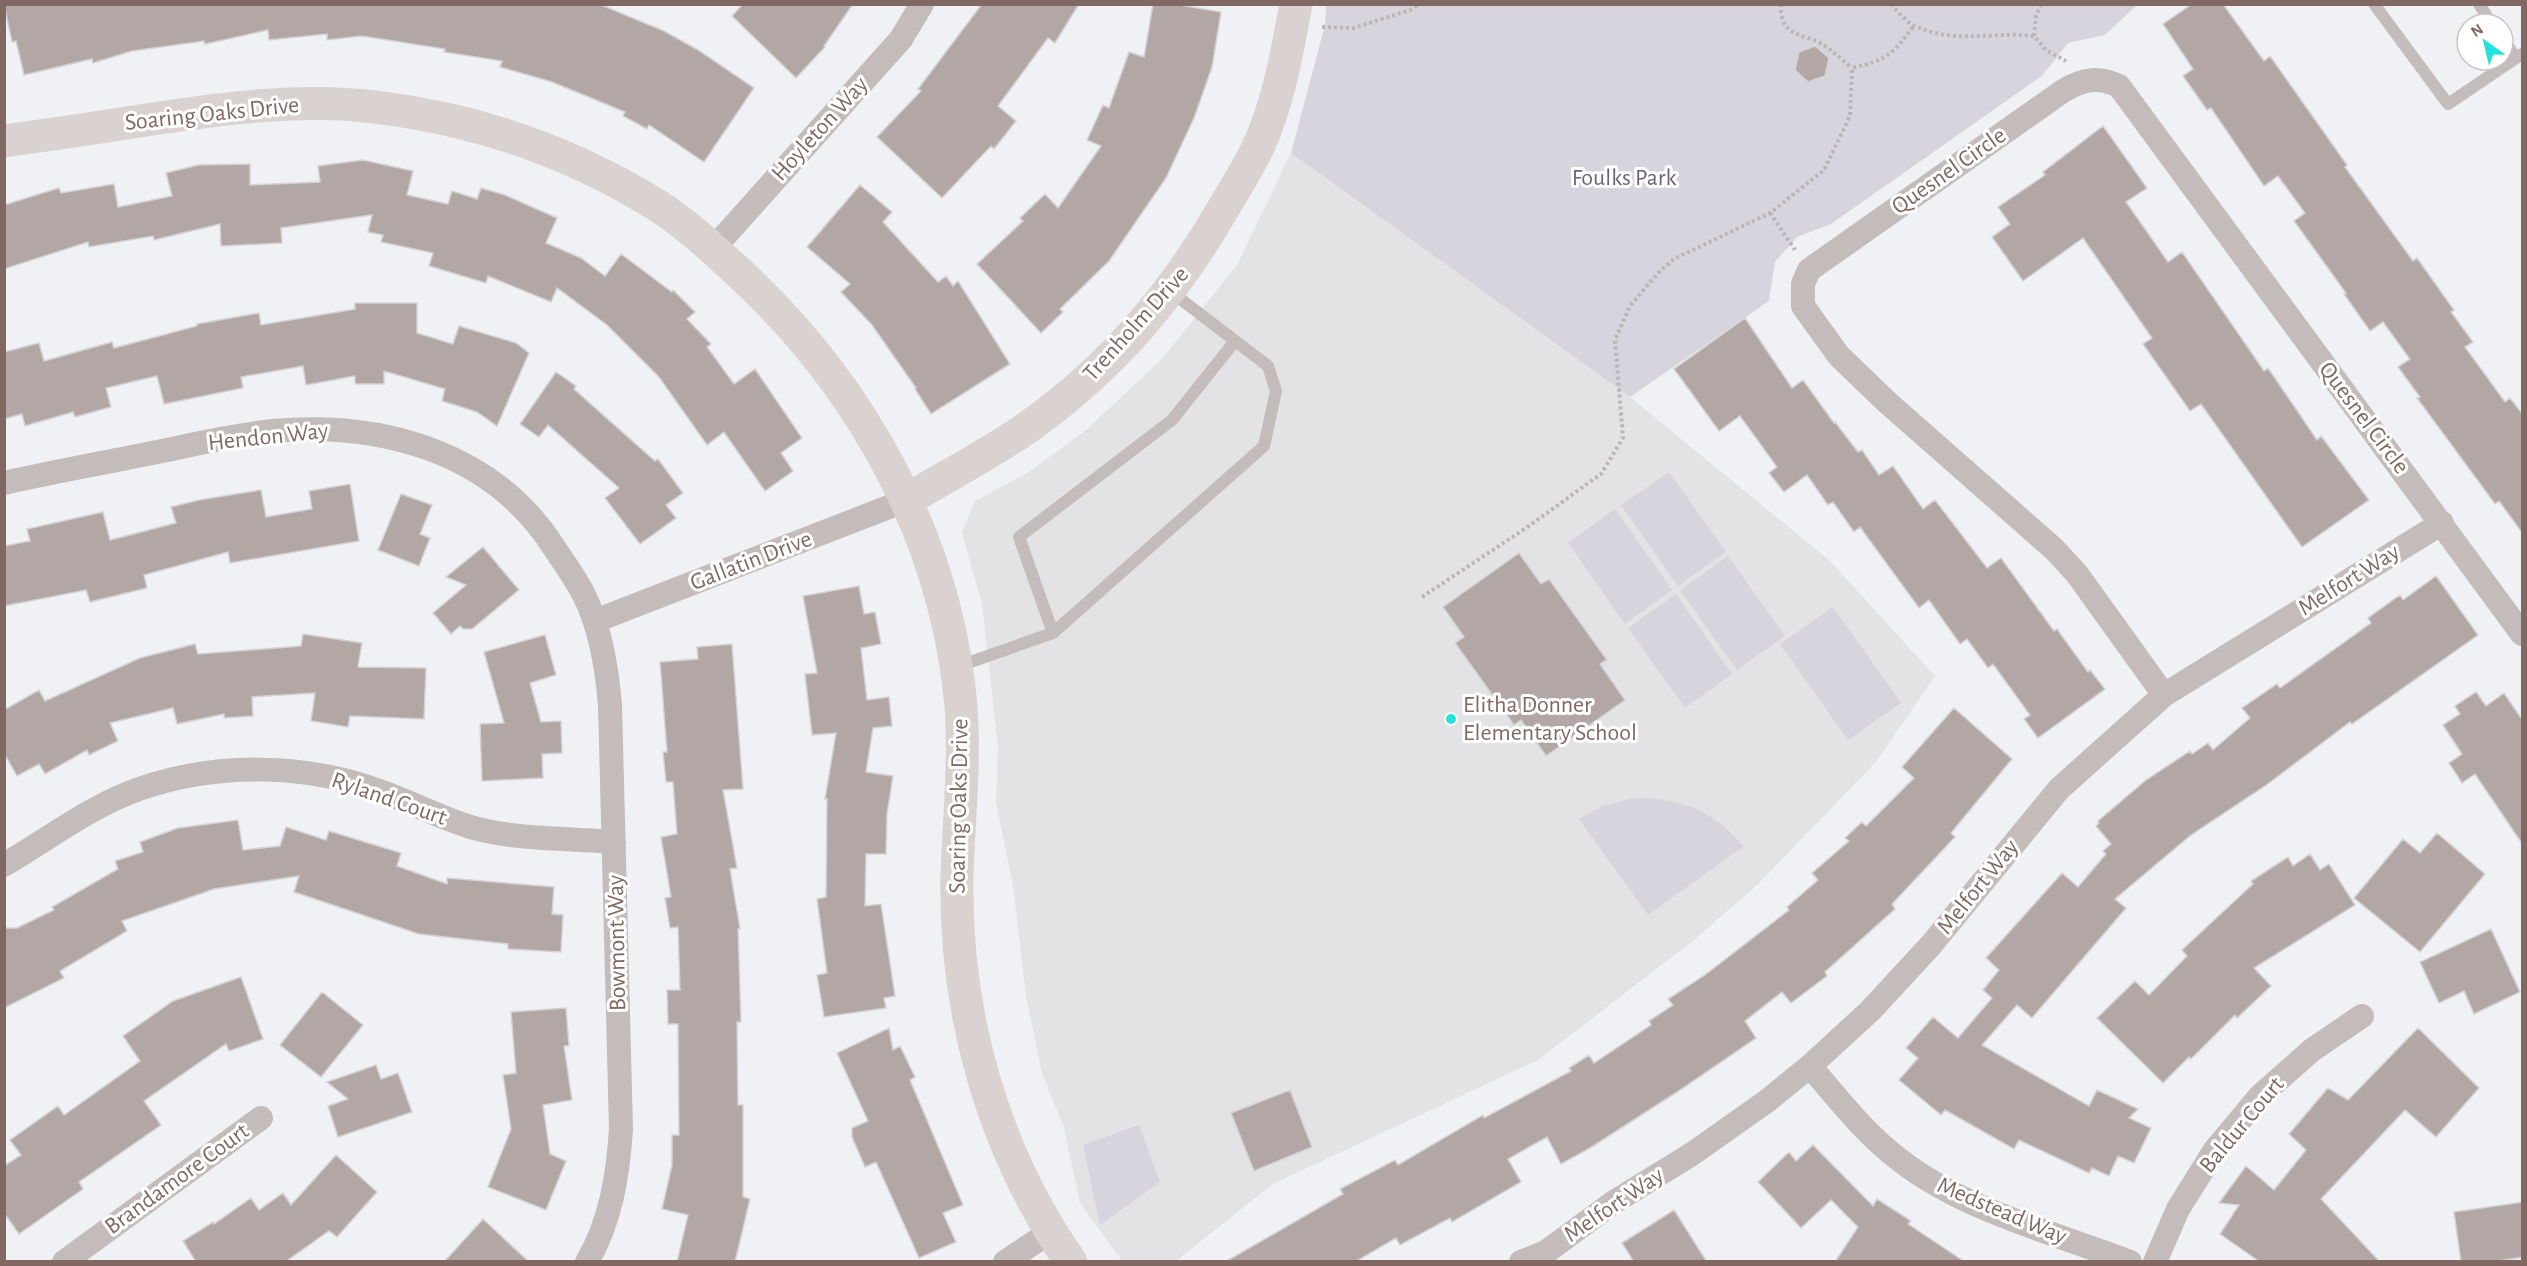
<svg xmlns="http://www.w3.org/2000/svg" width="2527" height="1266" viewBox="0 0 2527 1266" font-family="'Alegreya Sans',sans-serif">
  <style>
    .built { fill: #e3e2e4 }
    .green { fill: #d7d4de }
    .building { fill: #b3a7a6; stroke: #d3d3d5; stroke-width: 1.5 }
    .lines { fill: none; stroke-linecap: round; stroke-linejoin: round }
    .path { stroke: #bbb6b5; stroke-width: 4; stroke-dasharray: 3 3; stroke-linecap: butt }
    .lane { stroke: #c3bcba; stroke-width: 12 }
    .street { stroke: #c3bcba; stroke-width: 24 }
    .secondary { stroke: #d9d2d0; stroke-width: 33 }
    .poi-dot { fill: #23e1db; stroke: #fff; stroke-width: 2 }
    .labels { text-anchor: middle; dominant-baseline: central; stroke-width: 6; stroke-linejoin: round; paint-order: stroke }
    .street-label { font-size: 24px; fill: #816863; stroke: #fff }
    .park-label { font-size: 24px; fill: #6e6278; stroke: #fff }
    .poi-label { font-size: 24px; fill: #816863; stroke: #fff; text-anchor: start }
  </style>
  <rect width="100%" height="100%" fill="#f0f1f4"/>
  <path class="built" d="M1291 153 1630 397 1830 561 1935 676 1876 762 1757 885 1694 940 1538 1060 1273 1184 1176 1261H1122L1080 1203 1064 1128 1042 1073 1026 996 1013 885 996 803 998 748 982 604 962 533 975 501 1029 472 1086 430 1162 359 1237 265Z"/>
  <path class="green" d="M1326 5H2137L2105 35 2068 43 2042 76 1831 224 1797 237 1775 262 1769 301 1630 397 1291 153 1325 25Z
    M1669 472 1726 552 1678 586 1621 505Z
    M1615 509 1672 590 1625 624 1568 543Z
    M1728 556 1785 636 1737 670 1680 590Z
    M1676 594 1732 674 1685 708 1628 628Z
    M1833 607 1901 703 1848 740 1780 644Z
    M1634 798C1683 798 1711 810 1744 846L1648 915 1579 819 1602 806Z
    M1139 1125 1160 1182 1100 1225 1083 1145Z"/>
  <path class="building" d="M4 4H599L664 31 698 50 754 88 704 162 649 125 647 129 623 116 625 112 552 82 500 67 502 61 444 52 445 49 362 36 327 40V34L269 40 268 30 205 44 204 41 132 51 93 63 92 59 24 75 16 41 12 42Z
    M743 4H853L824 46 825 47 796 78 732 16Z
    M982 4H1079L1055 43 1048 38 998 106 1016 121 994 149 991 146 942 198 877 137 921 91 918 89Z
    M1153 4H1174L1221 12 1212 67 1194 118 1166 178 1109 261 1060 309 1063 312 1041 333 977 264 1023 221 1020 218 1045 194 1058 208 1101 146 1087 140 1103 105 1109 108 1129 52 1144 57Z
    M2192 4H2223L2264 61 2270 56 2347 165 2345 167 2413 261 2417 258 2454 310 2451 312 2473 342 2465 347 2505 402 2510 398 2523 415V534L2499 501 2495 504 2417 398 2420 397 2398 367 2410 359 2383 322 2370 331 2344 294 2346 293 2294 221 2305 213 2278 176 2264 186 2211 108 2207 110 2183 76 2193 69 2163 24Z
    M1815 46 1829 58 1825 76 1808 82 1795 70 1799 52Z
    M2103 126 2147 188 2126 202 2168 262 2182 252 2264 371 2268 368 2317 440 2321 436 2369 500 2302 547 2201 404 2190 411 2143 344 2152 338 2083 238 2023 281 1992 237 2010 224 1998 207 2045 175 2043 172Z
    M363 160 413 171 407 195 448 204 452 191 477 199 481 188 505 195 557 218 546 243 581 258 605 276 621 254 672 292 673 290 695 312 687 319 711 344 707 347 734 384 755 369 802 438 781 453 793 471 765 491 724 432 707 445 659 377 607 325 557 288 551 302 488 276 486 283 429 266 433 253 381 242 383 235 368 232 372 215 281 228 282 243 221 246 220 224 154 240 153 236 89 247 88 242 4 269V205L59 188 61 193 114 184 118 207 172 196 166 173 198 165 250 164V185L320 182 318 166Z
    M860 185 892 212 883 222 938 282 946 276 953 286 958 281 1010 364 931 414 915 389 916 388 872 325 841 292 850 284 807 247Z
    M355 303H417V333L453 344 459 326 516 343 529 353 497 426 477 412 442 401 445 389 384 371V384H355V376L306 385 303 366 241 377 243 388 164 404 157 376 106 388 111 407 75 417 73 412 25 426 22 414 4 419V352L39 343 44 361 112 342 114 348 197 326V324L259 313 261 325 355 309Z
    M1745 318 1792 388 1803 380 1834 423 1835 422 1858 452 1862 450 1879 475 1893 466 1923 509 1935 500 1987 568 2001 558 2054 631 2057 629 2088 672 2090 670 2105 689 2038 738 2024 719 2030 715 1993 664 1988 668 1967 639 1960 644 1929 600 1919 608 1860 527 1854 532 1833 502 1828 505 1807 475 1784 492 1769 473 1777 467 1740 416 1719 431 1674 369Z
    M556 372 576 386 574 389 655 461 658 459 683 493 666 505 676 518 640 544 605 498 619 488 548 425 539 437 520 424Z
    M350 484 359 541 230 563 228 552 144 575 147 588 90 602 86 590 4 606V546L30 541 27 529 103 512 110 540 176 523 171 507 199 500 261 490 266 517 312 509 309 491Z
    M401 494 432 505 420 534 430 538 419 566 378 550Z
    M483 547 519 590 472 629H463L460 626 451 634 433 613 466 585 446 577Z
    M1519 553 1541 584 1549 579 1607 660 1600 664 1625 700 1546 756 1521 720 1514 725 1455 643 1464 637 1443 607Z
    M2436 576 2478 635 2352 724 2350 722 2265 786 2191 835 2115 899 2126 908 2032 1018 2017 1005 1982 1045 2089 1106 2097 1090 2138 1109 2129 1118 2151 1128 2134 1163 2118 1156 2109 1176 2092 1168 2089 1173 2019 1140 2014 1149 1945 1110 1941 1115 1899 1080 1918 1058 1906 1048 1933 1017 1958 1038 1992 998 1983 990 1999 970 1986 958 2062 873 2078 887 2106 854 2103 851 2111 844 2096 826 2099 823 2098 821 2146 780 2190 751 2192 754 2208 743 2213 750 2250 718 2242 708 2277 684 2280 688 2371 623 2368 618 2400 595 2403 600Z
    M859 586 864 614 875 612 881 644 861 648 867 700 889 697 892 726 873 728 866 772 893 776 887 814 886 854H866L865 906 881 904 895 996 884 998 886 1008 824 1017 817 975 827 973 817 899 826 897 827 799H825L836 733 812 735 805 674 817 673 803 596Z
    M303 634 362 643 358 667 426 668 424 719 350 716 348 727 311 721 315 693 252 697 253 716 224 718V714L177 724 173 708 110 723 118 741 89 755 87 750 45 774 39 764 17 776 4 753V710L39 690 45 701 140 658 195 644 198 654 301 646Z
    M545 635 556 675 530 683 541 722 561 721 562 753 542 754 543 778 482 781 480 724 504 723 484 652Z
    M732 644 743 789 723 790 737 868 730 869 740 929H738L741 1022H737L738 1105H743V1197L750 1199 735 1262H677L688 1215 662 1209 672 1165V1135H679L678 1024H668L667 990H680L678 927 670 928 665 898 671 897 661 837 677 834 673 782H666L663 752H667L660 662 698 659 697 647Z
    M2476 692 2486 706 2504 693 2523 721V845L2475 774 2462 783 2449 763 2462 754 2443 725 2460 714 2455 706Z
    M1954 708 2012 759 1951 833 1955 837 1892 904 1895 909 1825 972 1827 976 1791 1003 1782 992 1745 1021 1756 1038 1677 1092 1590 1148 1561 1164 1547 1137 1508 1159 1521 1182 1452 1222 1450 1218 1400 1245 1396 1238 1355 1262H1225L1343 1194 1340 1189 1395 1160 1398 1165 1483 1115 1484 1118 1571 1071 1569 1068 1589 1055 1594 1063 1651 1025 1649 1021 1673 1005 1668 999 1705 975 1789 910 1787 907 1818 880 1812 873 1849 841 1845 838 1862 822 1866 826 1914 778 1902 767Z
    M238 820 243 850 280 846 286 827 326 840 329 831 401 853 397 866 447 884V878L554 887 552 914 563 915 561 952 508 949V944L419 934 294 892 299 876 214 889 122 921 127 931 60 971 64 978 4 1008V928H17L54 910 52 907 118 869 115 861 143 852 140 842 178 828Z
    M2437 833 2485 874 2420 952 2354 898 2403 839 2420 853Z
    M2310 854 2320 870 2329 864 2355 905 2254 968 2271 986 2237 1018 2235 1015 2191 1059 2189 1057 2163 1083 2097 1018 2135 981 2149 995 2187 956 2182 950 2253 884 2251 881 2288 857 2293 866Z
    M2491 929 2520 992 2474 1014 2464 991 2439 1003 2420 962Z
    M241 977 263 1039 229 1051 226 1044 144 1101 161 1125 79 1182 83 1189 19 1234 4 1213V1166L21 1155 10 1140 58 1106 64 1115 140 1061 123 1036 173 1001Z
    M322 992 363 1025 321 1077 280 1045Z
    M566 1008 569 1046H564L572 1100 543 1105 550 1154 566 1161 546 1210 488 1187 511 1129 503 1075 516 1073 511 1012Z
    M889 1028 893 1050 900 1046 915 1077 910 1080 963 1205 943 1213 956 1242 919 1258 876 1162 865 1167 852 1137V1128L868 1121 837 1053Z
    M2418 1028 2479 1088 2436 1137 2405 1110 2321 1199 2380 1262H2260L2220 1234 2239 1205 2219 1203 2246 1166 2274 1190 2306 1150 2289 1134 2328 1088 2348 1100Z
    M376 1065 381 1079 398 1073 412 1112 338 1137 328 1106 348 1099 327 1082Z
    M1290 1090 1312 1147 1254 1171 1231 1113Z
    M1813 1145 1873 1206 1877 1199 1911 1221 1908 1224 1965 1262H1835L1858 1227 1831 1200 1801 1228 1758 1182 1789 1152 1796 1161Z
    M336 1155 377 1192 337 1237 329 1231 285 1262H196L183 1241 213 1222 214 1224 251 1198 259 1210 283 1193 291 1205Z
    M2523 1202V1257L2492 1262H2461L2454 1212Z
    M1674 1210 1707 1262H1634L1622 1243Z
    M483 1219 529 1262H444Z"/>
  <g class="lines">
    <path class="path" d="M1781 4C1779 38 1804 33 1822 44 1833 51 1842 60 1852 68
      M1891 4C1898 11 1906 22 1915 26 1957 45 1992 31 2034 36L2046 50 2066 61
      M1322 27 1354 28 1410 10 1419 4
      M2034 36 2036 16 2041 4
      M1770 213 1795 250
      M1422 597 1526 528 1601 474 1623 438 1615 340 1630 306 1658 273 1674 259 1770 213 1824 170 1850 116 1852 68C1888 60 1892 54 1914 26"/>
    <path class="lane" d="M2374 4 2448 104 2522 54
      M2479 4 2492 24
      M2503 39 2516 58
      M1053 633 1019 537 1172 420 1235 341
      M956 667 1053 633 1264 446 1276 391 1268 366 1170 291"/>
    <path class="street" d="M713 249 901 39 922 4
      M4 483C53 472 103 463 152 453 192 445 232 435 273 431 382 421 494 452 555 549 565 564 576 579 584 595 601 629 607 668 610 705L621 1129C618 1175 611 1221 587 1262
      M595 621 907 500
      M2164 695 2077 574 2054 549 1888 403 1839 356 1803 306V284L1809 270 2063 91C2083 79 2098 76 2119 86L2522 634
      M4 865C48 839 91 806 139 789 217 762 307 763 385 793 415 804 443 819 474 828 518 840 568 838 614 842
      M1810 1066C1838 1099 1866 1135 1901 1161 1966 1211 2055 1233 2130 1262
      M64 1262 261 1118
      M1005 1262 1050 1232
      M1521 1262 1546 1252 1614 1202 1692 1154 1767 1101 1810 1066 1870 1011 1931 945 2059 789 2164 695 2442 523
      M2155 1262 2178 1209 2215 1150 2260 1096 2312 1050 2362 1016"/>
    <path class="secondary" d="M4 141C54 134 103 127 152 119 226 108 300 98 375 107 475 119 569 151 655 204 684 222 710 246 735 269 860 383 946 536 961 706 965 763 959 818 957 874 954 1011 992 1149 1071 1262
      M907 500C948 475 992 453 1031 425 1113 366 1173 295 1223 209 1235 188 1249 167 1259 145 1279 101 1287 52 1296 4"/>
  </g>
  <circle class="poi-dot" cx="1451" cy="719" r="6"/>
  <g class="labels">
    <g class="street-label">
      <text transform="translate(212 114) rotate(-6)">Soaring Oaks Drive</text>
      <text transform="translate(820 129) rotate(-48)">Hoyleton Way</text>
      <text transform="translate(1949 171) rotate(-35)">Quesnel Circle</text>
      <text transform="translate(1136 324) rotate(-48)">Trenholm Drive</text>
      <text transform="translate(2364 418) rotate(53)">Quesnel Circle</text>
      <text transform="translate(268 437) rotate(-6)">Hendon Way</text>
      <text transform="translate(751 561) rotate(-21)">Gallatin Drive</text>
      <text transform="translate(2349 580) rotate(-32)">Melfort Way</text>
      <text transform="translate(389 799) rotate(19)">Ryland Court</text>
      <text transform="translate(959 806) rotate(-89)">Soaring Oaks Drive</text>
      <text transform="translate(1978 887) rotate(-51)">Melfort Way</text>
      <text transform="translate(617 943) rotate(-91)">Bowmont Way</text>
      <text transform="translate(2242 1125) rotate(-50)">Baldur Court</text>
      <text transform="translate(177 1179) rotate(-36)">Brandamore Court</text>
      <text transform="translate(1614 1205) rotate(-34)">Melfort Way</text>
      <text transform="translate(2002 1211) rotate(23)">Medstead Way</text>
    </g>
    <g class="park-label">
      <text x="1624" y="178">Foulks Park</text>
    </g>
    <g class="poi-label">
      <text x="1463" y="705">Elitha Donner<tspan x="1463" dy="28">Elementary School</tspan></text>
    </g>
  </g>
  <rect width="2527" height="1266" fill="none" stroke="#816863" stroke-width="12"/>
  <g transform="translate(2485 42) rotate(326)"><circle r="28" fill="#ffffff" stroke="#cdc3c1" stroke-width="1.5"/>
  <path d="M0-4.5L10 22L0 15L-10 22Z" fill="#23e1db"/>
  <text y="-9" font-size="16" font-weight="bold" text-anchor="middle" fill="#816863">N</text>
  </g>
</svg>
